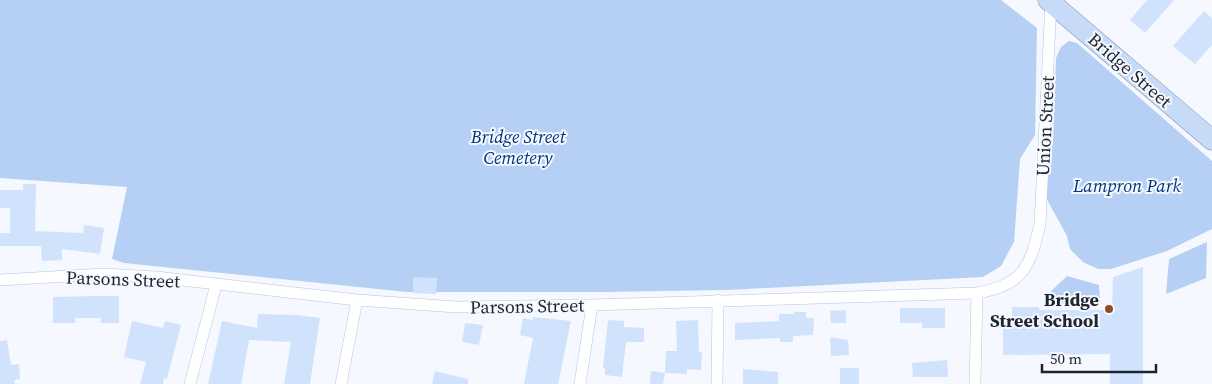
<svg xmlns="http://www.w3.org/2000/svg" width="1212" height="384" viewBox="0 0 1212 384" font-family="'Source Serif 4',serif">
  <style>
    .green { fill: #b5cff5 }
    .building { fill: #d1e3fc }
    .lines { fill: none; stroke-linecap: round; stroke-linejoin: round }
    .minor-casing { stroke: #b6c6df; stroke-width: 12 }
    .trunk-casing { stroke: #8395b1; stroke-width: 21 }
    .minor { stroke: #fff; stroke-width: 11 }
    .trunk { stroke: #c7dbf8; stroke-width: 20 }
    .poi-dot { fill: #914b23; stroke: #f5f8fe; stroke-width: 2 }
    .labels { text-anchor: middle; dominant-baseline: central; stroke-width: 4; stroke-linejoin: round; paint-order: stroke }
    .street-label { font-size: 18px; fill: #1f252f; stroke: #f5f8fe }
    .park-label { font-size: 18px; font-style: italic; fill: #00357c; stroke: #f5f8fe }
    .poi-label { font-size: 18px; font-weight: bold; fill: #1f252f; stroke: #f5f8fe; text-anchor: end }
  </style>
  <rect width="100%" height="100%" fill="#f5f8fe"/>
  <path class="green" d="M0 0H1001L1037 28 1035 135 1020 159 1014 242 1001 266 983 277 727 290 604 292H407L124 263 112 259 127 187 0 178Z
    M1069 41 1077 43 1212 161V229L1167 251 1111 269H1098L1083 262 1070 249 1067 236 1045 196 1053 140 1056 58 1061 47Z
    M1207 242 1206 278 1166 294 1169 259Z
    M1067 276 1099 285 1100 302 1046 304 1044 298Z"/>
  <path class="building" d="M1147 0H1174L1145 33 1130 20Z
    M1204 11 1212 18V45L1195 64 1173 46Z
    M23 184H36L35 231 83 233 84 225 104 228 100 254 62 249V260L42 261 41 246H0V233H10V208H0V190H23Z
    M1143 267V384H1110V354L1003 355V316L1012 317V307H1039V310H1112L1113 277Z
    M413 277 437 278 436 294 413 293Z
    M96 296H119V323H101V318H75V323H53V297Z
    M900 308H945V328H922V323H900Z
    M846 310V323H831L830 311Z
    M794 312H806V318H814L813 335 793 336V342H780V338L735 340V323L779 321V314H794Z
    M258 314 297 315 320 318 310 384H284L291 342 249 340 241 384H208L222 321 257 328Z
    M533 317 571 321 558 384H524L533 338 520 335 523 318 533 320Z
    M608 320 624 321V327L644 328V342H626L622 377 605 375V368H603Z
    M698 320 699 352H702L701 370 687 369V374L665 373 666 351H677L676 321Z
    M132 321 163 328 165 321 181 325 167 379 164 378 163 384H140L146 362 124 357Z
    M465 323 483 325 479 345 462 342Z
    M830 337 848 340 849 355 831 356Z
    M7 340 11 365 19 364 20 379 14 380 15 384H0V341Z
    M947 360 948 377H913L912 363Z
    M840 368H859V384H840Z
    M743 369 778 372V384H743Z
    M435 371 468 379V384H432Z
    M651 371 665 373 663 384H650Z"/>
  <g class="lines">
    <g class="minor-casing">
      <path id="minor" d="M0 280 103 274 156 277 357 300 456 307 592 305 977 293C1023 285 1030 268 1040 224L1051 3
        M190 384 216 285
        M341 384 357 300
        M580 384 592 305
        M717 384 718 300
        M975 384 977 293"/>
    </g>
    <g class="trunk-casing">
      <path id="trunk" d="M1048 0 1212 140"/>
    </g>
    <use href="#minor" class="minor"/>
    <use href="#trunk" class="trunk"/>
  </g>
  <circle class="poi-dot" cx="1109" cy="309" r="5"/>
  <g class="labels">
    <g class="street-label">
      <text transform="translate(1130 70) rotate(41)">Bridge Street</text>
      <text transform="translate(1045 126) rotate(-87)">Union Street</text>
      <text transform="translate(123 279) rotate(2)">Parsons Street</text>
      <text transform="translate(527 306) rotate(-1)">Parsons Street</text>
    </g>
    <g class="park-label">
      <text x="518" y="136">Bridge Street<tspan x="518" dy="21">Cemetery</tspan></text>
      <text x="1127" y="185">Lampron Park</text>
    </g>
    <g class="poi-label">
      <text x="1099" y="299">Bridge<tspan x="1099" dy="21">Street School</tspan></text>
    </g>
  </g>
  <path d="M1042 364v8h114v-8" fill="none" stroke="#1f252f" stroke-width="2.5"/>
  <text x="1050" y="364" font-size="15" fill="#1f252f" stroke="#f5f8fe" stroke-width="4" paint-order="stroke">50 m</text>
</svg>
